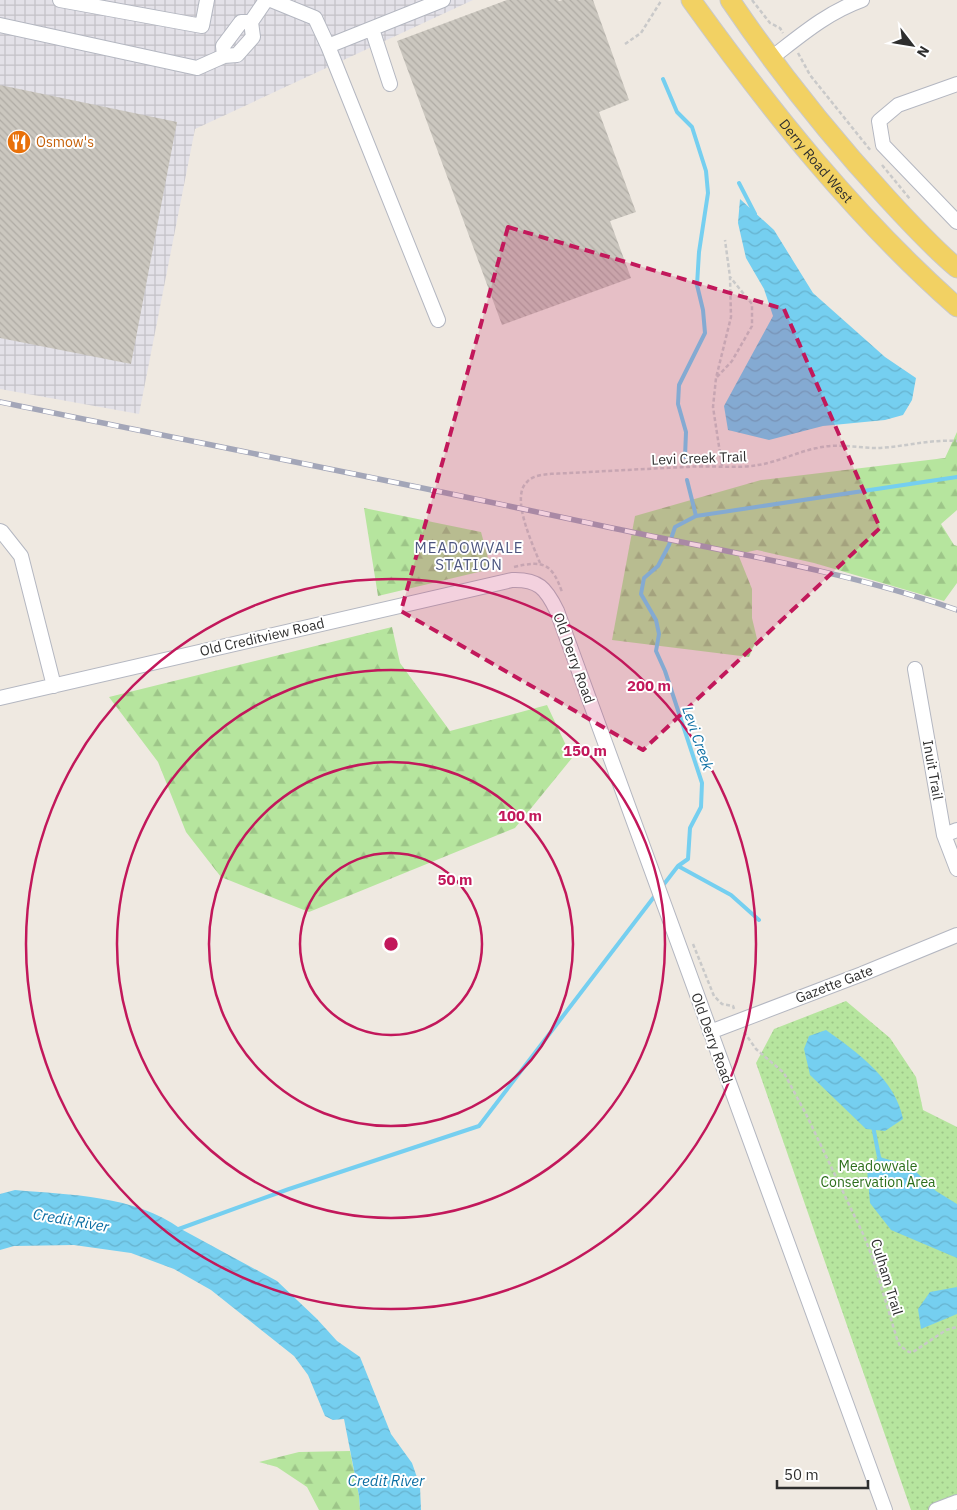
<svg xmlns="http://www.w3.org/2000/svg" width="957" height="1510" viewBox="0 0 957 1510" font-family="'IBM Plex Sans',sans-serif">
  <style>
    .industrial { fill: url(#industrial-grid) }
    .forest { fill: url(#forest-firs) }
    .park { fill: url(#park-dots) }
    .water { fill: url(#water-waves) }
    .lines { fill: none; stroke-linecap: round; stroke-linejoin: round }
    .stream { stroke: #75cff0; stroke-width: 4 }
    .building { fill: url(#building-back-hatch) }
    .minor-casing { stroke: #b4b7c1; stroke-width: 16 }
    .major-casing { stroke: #c9c9c9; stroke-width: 21 }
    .path { stroke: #c9c9c9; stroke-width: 2.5; stroke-dasharray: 4 2.5; stroke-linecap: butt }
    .minor { stroke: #fff; stroke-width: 14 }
    .major { stroke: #f2d163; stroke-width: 19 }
    .rail-casing { stroke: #a3a6b8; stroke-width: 5.5 }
    .rail { stroke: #fff; stroke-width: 4; stroke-dasharray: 11; stroke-linecap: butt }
    .marked { fill: #c2185b; fill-opacity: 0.2; stroke: #c2185b; stroke-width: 4; stroke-dasharray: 10 6; stroke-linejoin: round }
    .ring { fill: none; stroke: #c2185b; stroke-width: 2.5 }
    .labels { text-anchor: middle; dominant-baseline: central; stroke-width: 4; stroke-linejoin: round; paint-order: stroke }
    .food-label { font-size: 14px; fill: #c56008; stroke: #fff; text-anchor: start }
    .street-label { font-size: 14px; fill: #2e2e2e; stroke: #fff }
    .park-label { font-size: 14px; fill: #2c6e1b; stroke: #fff }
    .neighbourhood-label { font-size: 15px; letter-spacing: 1px; fill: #4d5680; stroke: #fff }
    .water-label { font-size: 15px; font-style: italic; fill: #0d6fa3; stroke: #fff }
    .centre { fill: #c2185b; stroke: #fff; stroke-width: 2.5 }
    .ring-label { font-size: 15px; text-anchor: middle; font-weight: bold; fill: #c2185b; stroke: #fff; stroke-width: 4; stroke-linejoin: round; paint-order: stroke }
  </style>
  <defs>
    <pattern id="industrial-grid" width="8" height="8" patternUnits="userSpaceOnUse" patternTransform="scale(1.25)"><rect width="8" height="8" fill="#e3e1e8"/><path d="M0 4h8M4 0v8" fill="none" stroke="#c3c1c7"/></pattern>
    <pattern id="forest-firs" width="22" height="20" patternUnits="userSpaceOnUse" patternTransform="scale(1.25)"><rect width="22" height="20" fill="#b6e59e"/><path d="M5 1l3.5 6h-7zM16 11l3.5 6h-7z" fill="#9dc588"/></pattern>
    <pattern id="park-dots" width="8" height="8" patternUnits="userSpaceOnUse" patternTransform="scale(1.25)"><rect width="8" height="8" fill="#b6e59e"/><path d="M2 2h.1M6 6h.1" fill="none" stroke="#9dc588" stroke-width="1.8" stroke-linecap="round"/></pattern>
    <pattern id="water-waves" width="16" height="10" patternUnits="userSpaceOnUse" patternTransform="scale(1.25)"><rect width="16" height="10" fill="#75cff0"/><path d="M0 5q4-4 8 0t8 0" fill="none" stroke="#66b2ce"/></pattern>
    <pattern id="building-back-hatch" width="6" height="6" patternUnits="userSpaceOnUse" patternTransform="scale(1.25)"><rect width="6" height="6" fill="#cbc7bf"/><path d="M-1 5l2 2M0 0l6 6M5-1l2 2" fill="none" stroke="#afaba4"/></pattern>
  </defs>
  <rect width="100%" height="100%" fill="#efe9e1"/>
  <path class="industrial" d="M0 0H473L195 129 139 414 0 389Z"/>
  <path class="forest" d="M957 432V510L941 524 954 545 957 546V583L944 601 814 563 757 550 738 554 752 589V618L757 639 749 657 612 640 635 516 761 480 945 458Z
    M364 508 481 532 491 569 378 596Z
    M392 627 400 663 450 731 547 705 572 758 515 828 309 912 221 877 186 832 158 762 109 697Z
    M350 1451 359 1496 360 1510H319L307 1487 277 1467 259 1462 299 1452Z"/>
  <path class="park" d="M846 1001 890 1038 916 1077 923 1110 957 1127V1510H911L756 1063 774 1029Z"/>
  <path class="water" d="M740 199 774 230 813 293 885 357 916 378 912 400 903 415 885 420 823 426 769 440 728 430 724 406 773 316 764 289 746 258 738 223Z
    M826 1030C857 1052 896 1080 903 1119L885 1131 866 1129 810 1075 804 1049 809 1036Z
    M879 1157 909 1165 936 1191 957 1204V1258L891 1230 870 1203 867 1169Z
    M15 1190C71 1195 134 1195 181 1229L277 1281 317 1319 337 1341 360 1357 391 1434 412 1463 420 1486 421 1510H360L359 1496 344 1419 333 1420 325 1416 308 1375 294 1356 211 1290 174 1269 131 1253 74 1245 14 1246 0 1250V1194Z
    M957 1287V1314L921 1329 918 1309 930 1292Z"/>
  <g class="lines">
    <path class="stream" d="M663 79 677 112 692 127 706 171 708 193 699 252 697 285 703 310 705 333 679 385 678 404 686 432 685 457
      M739 183 755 214
      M687 480 696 516
      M678 866 731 895 759 920
      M661 888 678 866 688 859 690 828 701 807 702 783 665 671 656 651 659 634 656 620 641 594 644 578 658 566 669 545 675 527 696 516 957 477
      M873 1126 879 1157 881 1161
      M176 1230 289 1189 479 1126 657 893"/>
  </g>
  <path class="building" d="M507 0H558L559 1 563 0H593L629 100 599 112 636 212 610 221 631 278 502 325 397 41Z
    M0 85 177 122 131 364 0 338Z"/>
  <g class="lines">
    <g class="minor-casing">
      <path id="minor" d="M60 0 202 26 207 0
        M271 0 315 18 328 46 438 320
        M0 25 197 68 224 56 237 55 253 37 251 22 266 0
        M372 29 390 84
        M328 46 443 0
        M224 56 223 46 241 22H251
        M770 59C800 36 826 13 862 0
        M957 84 898 105 879 121 883 145 957 222
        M0 531 2 532 21 556 54 686
        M915 669 944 835 957 869
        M0 698 512 580C538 579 546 588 557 611L885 1510
        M944 835 957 830
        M710 1032 862 974 957 935
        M936 1510 957 1502"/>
    </g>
    <g class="major-casing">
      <g id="major">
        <path id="s1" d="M691 0C770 110 855 217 957 307"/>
        <path d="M730 0C778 71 829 135 887 198 909 222 932 247 957 268"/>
      </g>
    </g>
    <path class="path" d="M752 0 770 23 780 28 783 33
      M625 44 641 33 661 1
      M798 53 810 75 871 151
      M882 165 910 199
      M717 377 732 361 752 326V304L730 277
      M722 466 713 407 716 378 731 317 730 277 725 240
      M540 563C533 545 510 497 527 482 532 476 541 475 548 474 594 472 640 469 686 467 708 465 736 469 758 465 778 462 797 452 817 448 837 443 857 448 877 448 904 447 930 439 957 441
      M514 567C543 560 552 563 562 592
      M693 944 714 996 722 1004 733 1006 734 1009
      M744 1032 756 1049 784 1073 807 1116 864 1236 873 1259 897 1339 900 1346 909 1352H913L946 1330 957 1327"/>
    <use href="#minor" class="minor"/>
    <use href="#major" class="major"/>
    <g class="rail-casing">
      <path id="rail" d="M0 402C204 444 409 484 612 528 727 552 846 571 957 610"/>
    </g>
    <use href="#rail" class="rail"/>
  </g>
  <path class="marked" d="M508 227 784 309 880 528 643 750 401 611Z"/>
  <g class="ring">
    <circle cx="391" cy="944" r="91"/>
    <circle cx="391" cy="944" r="182"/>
    <circle cx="391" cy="944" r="274"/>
    <circle cx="391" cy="944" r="365"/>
  </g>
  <defs>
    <g id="restaurant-disc" transform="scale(1.25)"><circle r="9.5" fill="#e8710a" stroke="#fff"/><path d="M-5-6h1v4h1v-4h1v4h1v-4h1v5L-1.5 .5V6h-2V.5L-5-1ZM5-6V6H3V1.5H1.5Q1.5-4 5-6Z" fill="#fff"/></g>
  </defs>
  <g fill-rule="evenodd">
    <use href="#restaurant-disc" x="19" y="142"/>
  </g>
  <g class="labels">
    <g class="food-label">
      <text x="36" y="142">Osmow's</text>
    </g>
    <g class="street-label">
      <text stroke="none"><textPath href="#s1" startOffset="204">Derry Road West</textPath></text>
      <text transform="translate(699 458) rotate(-2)">Levi Creek Trail</text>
      <text transform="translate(262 637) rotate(-13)">Old Creditview Road</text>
      <text transform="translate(574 658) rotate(70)">Old Derry Road</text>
      <text transform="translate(933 770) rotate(80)">Inuit Trail</text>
      <text transform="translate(834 984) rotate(-21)">Gazette Gate</text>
      <text transform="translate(712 1038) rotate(70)">Old Derry Road</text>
      <text transform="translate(887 1277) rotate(73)">Culham Trail</text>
    </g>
    <g class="park-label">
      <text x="878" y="1166">Meadowvale<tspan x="878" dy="16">Conservation Area</tspan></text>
    </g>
    <g class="neighbourhood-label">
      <text x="469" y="547">MEADOWVALE<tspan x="469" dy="17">STATION</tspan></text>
    </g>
    <g class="water-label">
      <text transform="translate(698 738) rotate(71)">Levi Creek</text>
      <text transform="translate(71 1220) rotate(10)">Credit River</text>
      <text x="386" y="1480">Credit River</text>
    </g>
  </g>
  <circle cx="391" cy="944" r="8" class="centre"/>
  <g class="ring-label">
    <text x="649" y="691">200 m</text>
    <text x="585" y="756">150 m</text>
    <text x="520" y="821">100 m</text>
    <text x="455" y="885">50 m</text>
  </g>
  <g transform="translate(912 45) rotate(121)" stroke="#ffffff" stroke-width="4" paint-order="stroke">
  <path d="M0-4L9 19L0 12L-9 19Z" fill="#2e2e2e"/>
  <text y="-8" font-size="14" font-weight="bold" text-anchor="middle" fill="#2e2e2e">N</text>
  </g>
  <path d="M777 1480v8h91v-8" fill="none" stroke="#2e2e2e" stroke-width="2.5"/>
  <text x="784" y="1480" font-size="15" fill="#2e2e2e" stroke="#ffffff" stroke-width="4" paint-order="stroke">50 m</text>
</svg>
